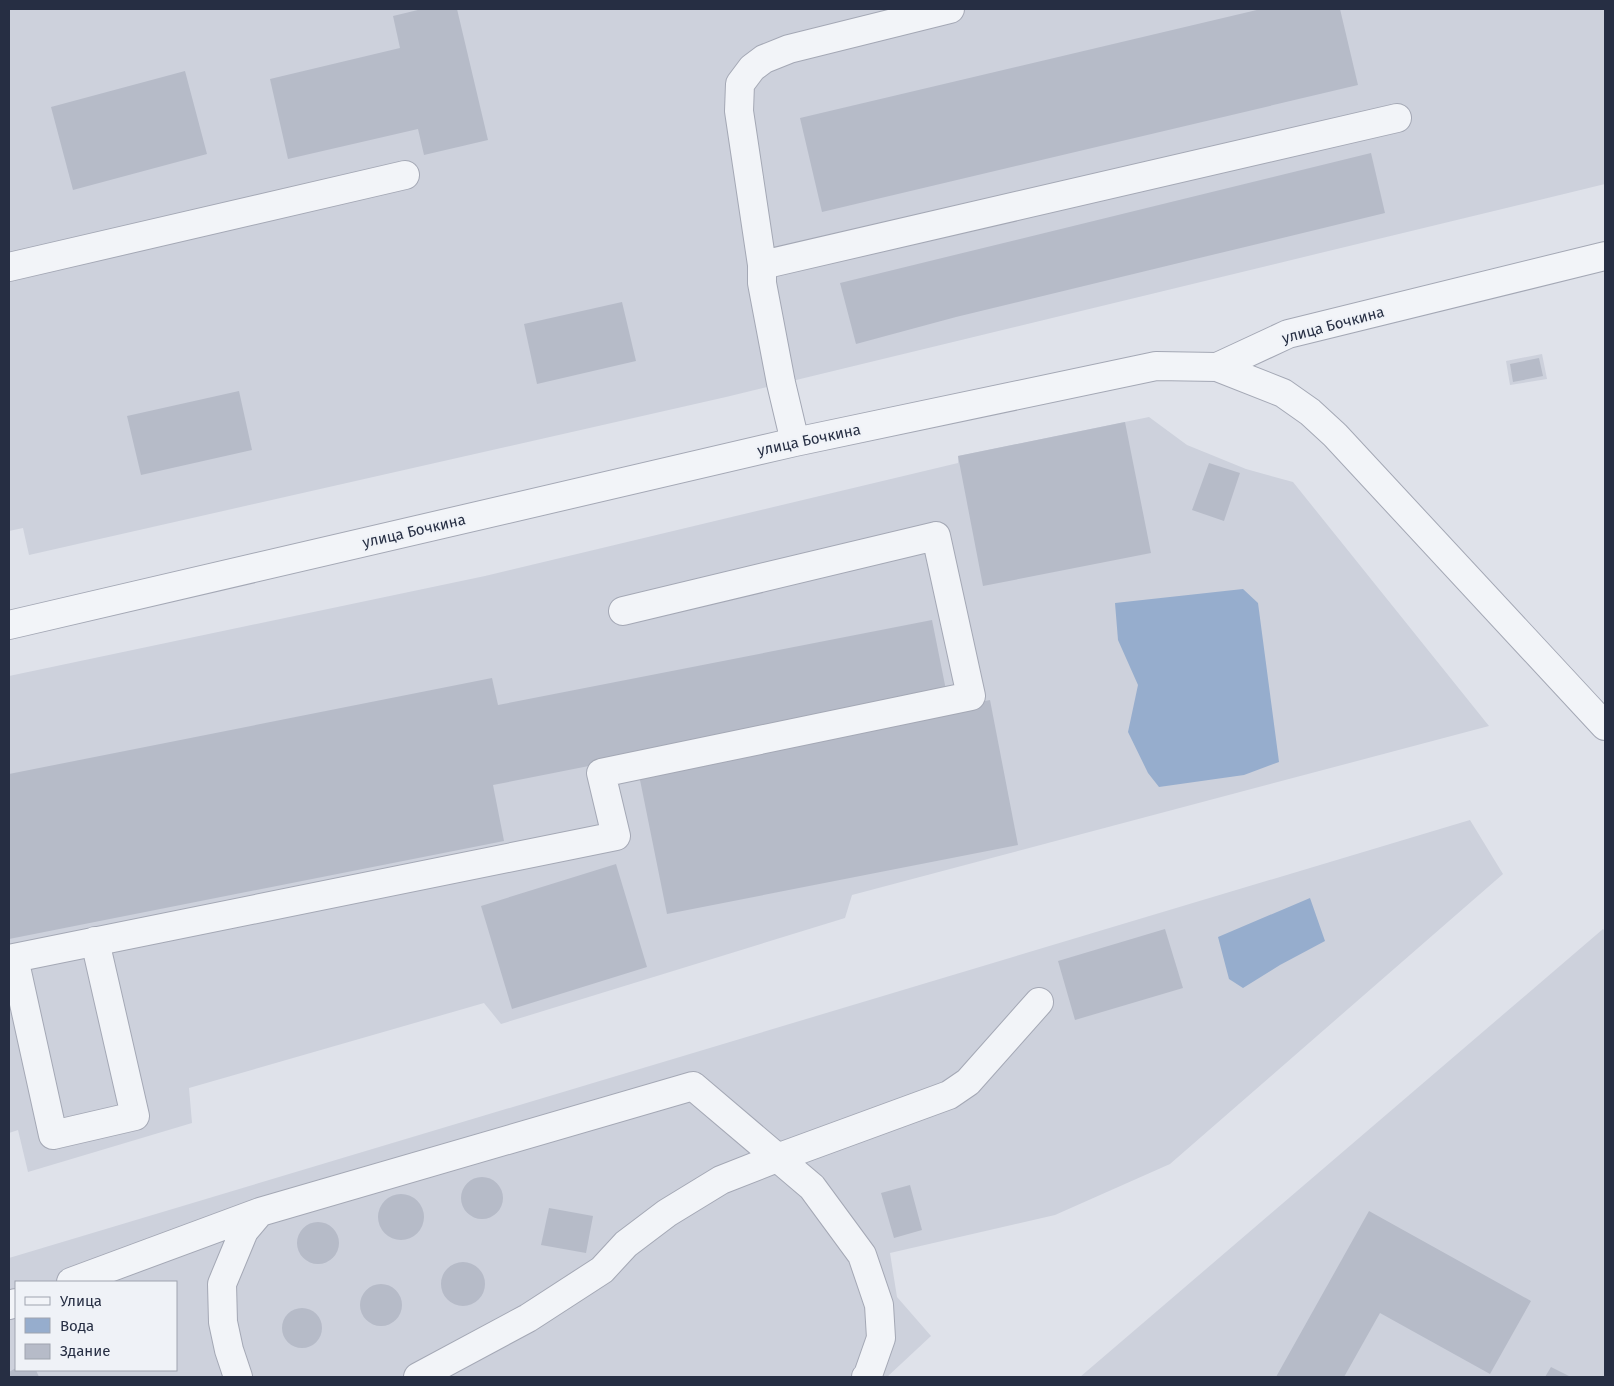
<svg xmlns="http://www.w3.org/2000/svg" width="1614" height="1386" viewBox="0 0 1614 1386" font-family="'Fira Sans',sans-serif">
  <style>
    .built { fill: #cdd1dc; fill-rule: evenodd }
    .water { fill: #96adcd }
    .building { fill: #b6bbc8 }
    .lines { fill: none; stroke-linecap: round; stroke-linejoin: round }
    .minor-casing { stroke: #a4a8b5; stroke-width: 30 }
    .minor { stroke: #f2f4f8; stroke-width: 28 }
    .labels { text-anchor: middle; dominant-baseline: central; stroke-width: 4; stroke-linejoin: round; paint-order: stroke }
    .street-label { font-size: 15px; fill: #262e43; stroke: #eff2f7 }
  </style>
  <rect width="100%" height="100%" fill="#dfe2ea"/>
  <path class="built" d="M9 9H1605V184L726 397 29 555 23 528 9 531Z
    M1542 354 1547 379 1510 385 1506 361Z
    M1149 417 1187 445 1246 469 1293 482 1489 726 852 895 845 918 501 1024 484 1003 189 1088 192 1123 28 1172 18 1130 9 1133V676L485 576 958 463V456Z
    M1470 820 1503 874 1170 1164 1055 1215 890 1253 897 1297 931 1336 887 1377H9V1258ZM16 1282H176V1370H16Z
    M1603 929 1605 931V1377H1080Z"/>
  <path class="water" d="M1243 589 1258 603 1279 762 1244 775 1159 787 1148 773 1128 732 1138 685 1118 640 1115 603Z
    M1310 898 1325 941 1280 965 1243 988 1229 979 1218 937Z"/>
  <path class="building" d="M422 9H457L488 140 424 155 418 129 288 159 270 79 400 48 393 16Z
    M1261 9H1340L1358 85 822 212 800 118Z
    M185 71 207 154 73 190 51 107Z
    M1371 153 1385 213 956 317 856 344 840 283Z
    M622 302 636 361 537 384 524 324Z
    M1539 358 1543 376 1513 382 1510 364Z
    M239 391 252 450 141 475 127 416Z
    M1125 422 1151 553 983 586 958 456Z
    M1209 463 1240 473 1224 521 1192 510Z
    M932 620 947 695 493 785 504 841 9 939V774L492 678 498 705Z
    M990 700 1018 845 667 914 638 770Z
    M616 864 647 967 512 1009 481 906Z
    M1165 929 1183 988 1075 1020 1058 961Z
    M461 1198a21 21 0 1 1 42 0a21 21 0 1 1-42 0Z
    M910 1185 922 1230 894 1238 881 1193Z
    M378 1217a23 23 0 1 1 46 0a23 23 0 1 1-46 0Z
    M549 1208 593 1216 586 1253 541 1245Z
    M1369 1211 1531 1301 1490 1374 1380 1313 1344 1377H1276Z
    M297 1243a21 21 0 1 1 42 0a21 21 0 1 1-42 0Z
    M441 1284a22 22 0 1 1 44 0a22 22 0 1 1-44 0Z
    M360 1305a21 21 0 1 1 42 0a21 21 0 1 1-42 0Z
    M282 1328a20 20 0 1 1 40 0a20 20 0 1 1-40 0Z
    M1551 1367 1571 1377H1545Z
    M16 1368V1370H36L39 1377H9V1372Z"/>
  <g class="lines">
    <g class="minor-casing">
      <path id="minor" d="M762 265 1397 118
        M9 267 405 175
        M1217 367 1283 393 1310 412 1335 435 1605 726
        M795 442 781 383 762 283V265L739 111 740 84 752 68 764 59 789 49 950 9
        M9 625 795 442 1156 366 1217 367 1288 334 1605 256
        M14 958 53 1135 135 1116 95 941
        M9 959 616 836 601 773 971 696 936 536 623 611
        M71 1282 260 1212 693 1086 812 1187 862 1255 879 1305 881 1338 868 1375 866 1377
        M9 1305 16 1303
        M238 1377 229 1350 223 1322 222 1284 244 1231 260 1212
        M418 1377 528 1318 602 1270 626 1244 667 1213 721 1180 777 1158 949 1095 968 1082 1039 1002"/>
    </g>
    <use href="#minor" class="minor"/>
  </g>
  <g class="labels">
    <g class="street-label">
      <text transform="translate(1333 325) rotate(-15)">улица Бочкина</text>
      <text transform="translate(809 440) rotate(-12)">улица Бочкина</text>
      <text transform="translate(414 531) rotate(-13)">улица Бочкина</text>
    </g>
  </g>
  <rect width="1614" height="1386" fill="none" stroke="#262e43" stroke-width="20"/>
  <rect x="15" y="1281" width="162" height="90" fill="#eff2f7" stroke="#9fa4af"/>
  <rect x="25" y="1297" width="25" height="8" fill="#f2f4f8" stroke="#9fa4af"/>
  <text x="60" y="1306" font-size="15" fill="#262e43">Улица</text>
  <rect x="25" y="1318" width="25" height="15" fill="#96adcd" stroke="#9fa4af"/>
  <text x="60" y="1331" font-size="15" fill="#262e43">Вода</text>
  <rect x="25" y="1344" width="25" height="15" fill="#b6bbc8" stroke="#9fa4af"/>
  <text x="60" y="1356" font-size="15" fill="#262e43">Здание</text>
</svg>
